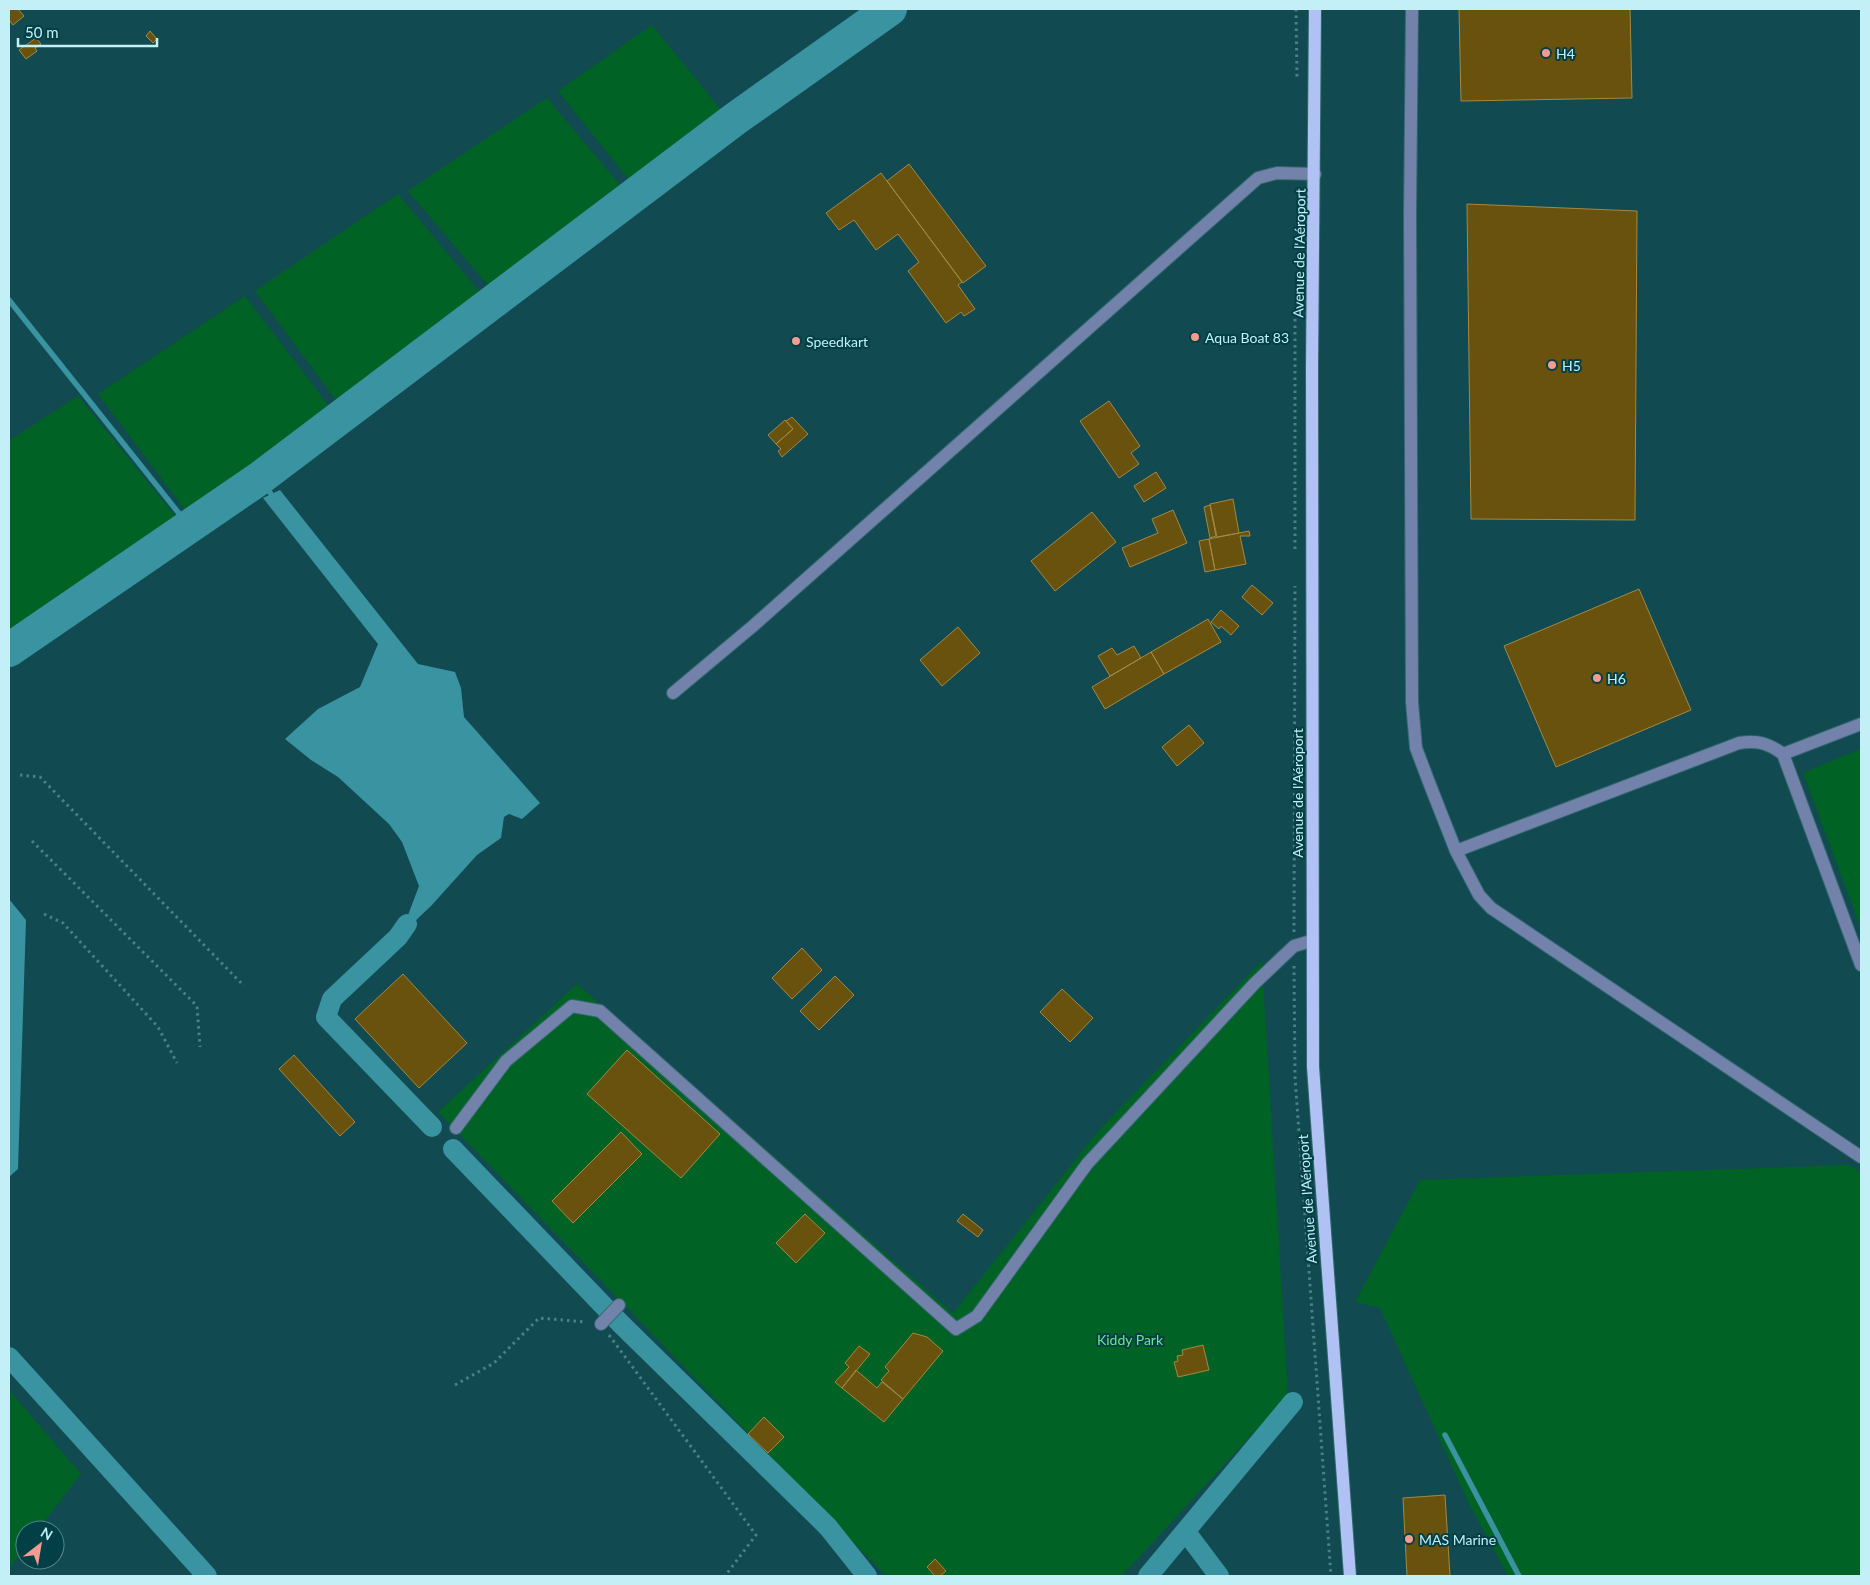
<svg xmlns="http://www.w3.org/2000/svg" width="1870" height="1585" viewBox="0 0 1870 1585" font-family="Lato,sans-serif">
  <style>
    .green { fill: #016225 }
    .water { fill: #3993a0 }
    .lines { fill: none; stroke-linecap: round; stroke-linejoin: round }
    .stream { stroke: #3993a0; stroke-width: 5.5 }
    .canal { stroke: #3993a0; stroke-width: 20 }
    .river { stroke: #3993a0; stroke-width: 34 }
    .building { fill: #69520e; stroke: #a48943 }
    .minor-casing { stroke: #32686f; stroke-width: 14 }
    .major-casing { stroke: #32686f; stroke-width: 14 }
    .path { stroke: #4c8087; stroke-width: 3; stroke-dasharray: 2.5 4; stroke-linecap: butt }
    .minor { stroke: #7282aa; stroke-width: 12 }
    .major { stroke: #afc2f3; stroke-width: 12 }
    .poi-dot { fill: #f59c90; stroke: #023f46; stroke-width: 2 }
    .labels { text-anchor: middle; dominant-baseline: central; stroke-width: 4; stroke-linejoin: round; paint-order: stroke }
    .poi-label { font-size: 14px; fill: #c3f0f7; stroke: #023f46; text-anchor: start }
    .street-label { font-size: 14px; fill: #c3f0f7; stroke: #023f46 }
    .park-label { font-size: 14px; fill: #6ce685; stroke: #023f46 }
  </style>
  <rect width="100%" height="100%" fill="#124a51"/>
  <path class="green" d="M652 25 725 115 633 185 558 91Z
    M547 98 625 191 493 291 408 191Z
    M398 194 482 295 339 404 255 291Z
    M245 296 331 409 186 511 98 394Z
    M78 396 181 523 96 581 9 645V441Z
    M1861 749V929L1803 773Z
    M1262 961 1288 1395 1122 1576H886L438 1112 577 984 953 1313 1100 1129Z
    M1848 1165 1861 1172V1576H1508L1470 1506 1380 1308 1355 1302 1420 1180Z
    M9 1390 81 1474 38 1530H25V1547L9 1569Z"/>
  <path class="water" d="M280 490 418 664 455 672 461 688 464 717 540 803 522 819 509 814 504 817 501 838 477 855 431 906 411 925 405 923 419 886 402 842 389 824 338 777 311 760 285 739 318 709 360 687 378 644 263 498Z
    M9 899 26 920 18 1169 9 1177Z"/>
  <g class="lines">
    <path class="stream" d="M9 300 189 526
      M260 478 271 494
      M1445 1435 1519 1576"/>
    <path class="canal" d="M407 924 398 937 332 999 326 1017 432 1127
      M453 1149 621 1324 828 1527 867 1576
      M9 1357 207 1576
      M1186 1532 1219 1576
      M1148 1576 1293 1402"/>
    <path class="river" d="M9 650 260 478 735 119 890 9"/>
  </g>
  <path class="building" d="M9 9H18L24 16 13 25 9 20Z
    M1459 9H1630L1632 98 1461 101Z
    M150 31 157 39 153 43 146 36Z
    M36 38 41 44 35 48 37 51 26 59 19 50Z
    M909 164 986 266 963 283 887 181Z
    M881 173 962 282 958 285 975 309 964 316 961 312 946 323 908 271 919 262 898 234 876 250 854 220 839 230 826 213Z
    M1467 204 1637 211 1635 520 1471 519Z
    M1109 401 1140 446 1131 453 1139 464 1119 478 1080 421Z
    M792 417 808 434 782 457 778 451 781 449 776 444 793 429 786 421Z
    M785 420 793 429 776 444 768 435Z
    M1156 472 1166 488 1144 502 1134 486Z
    M1233 499 1239 533 1217 537 1210 504Z
    M1210 505 1216 536 1210 538 1204 507Z
    M1173 510 1187 543 1130 567 1122 548 1158 533 1152 519Z
    M1092 512 1116 542 1055 591 1031 561Z
    M1249 531 1250 536H1240L1246 564 1215 570 1209 539Z
    M1209 539 1215 570 1205 572 1199 541Z
    M1252 585 1273 603 1262 615 1242 597Z
    M1639 589 1691 710 1556 767 1504 646Z
    M1221 610 1239 626 1231 635 1221 626 1219 629 1211 622Z
    M1208 619 1221 642 1164 674 1151 652Z
    M958 627 980 653 942 686 920 660Z
    M1134 646 1141 658 1110 676 1098 656 1112 648 1117 655Z
    M1151 652 1164 674 1105 709 1092 687Z
    M1189 725 1204 743 1177 766 1162 747Z
    M802 948 822 970 792 999 772 978Z
    M403 974 467 1043 419 1088 355 1019Z
    M835 976 854 995 819 1030 800 1011Z
    M1062 989 1093 1018 1070 1042 1040 1012Z
    M627 1050 720 1134 681 1178 587 1094Z
    M294 1055 355 1122 340 1136 279 1069Z
    M621 1132 642 1154 573 1223 552 1201Z
    M805 1214 825 1233 796 1263 776 1243Z
    M963 1214 983 1230 978 1237 957 1221Z
    M913 1333 927 1337 943 1351 903 1399 881 1380 889 1371 885 1367Z
    M1203 1345 1209 1370 1178 1377 1174 1362 1178 1361 1177 1356 1183 1355 1182 1350Z
    M859 1346 870 1354 842 1388 835 1382 849 1367 845 1363Z
    M856 1370 877 1388 882 1382 903 1399 884 1422 842 1388Z
    M764 1417 784 1437 768 1453 748 1434Z
    M1445 1495 1450 1576H1407L1403 1498Z
    M935 1559 946 1571 940 1576H935L927 1567Z"/>
  <g class="lines">
    <g class="minor-casing">
      <path id="minor" d="M1412 9 1410 214 1412 702 1416 748 1430 785 1456 851 1479 895 1491 908 1861 1157
        M673 693 753 626 1258 178 1277 173 1315 174
        M1783 754 1861 724
        M1456 851 1739 743C1757 740 1768 743 1783 754L1861 965
        M456 1128 506 1061 572 1006 600 1011 956 1329 977 1316 1087 1164 1255 983 1294 946 1311 941
        M601 1324 619 1305"/>
    </g>
    <g class="major-casing">
      <path id="major" d="M1315 9 1312 368 1313 1067 1350 1576"/>
    </g>
    <path class="path" d="M1296 9 1297 80
      M1295 549V311
      M20 775 40 777 244 986
      M32 841 197 1006 200 1047
      M44 914 63 923 158 1027 177 1063
      M1294 932 1295 586
      M1294 966 1295 1077 1331 1576
      M609 1335 756 1535 725 1576
      M455 1385 494 1363 539 1318 586 1322"/>
    <use href="#minor" class="minor"/>
    <use href="#major" class="major"/>
  </g>
  <g class="poi-dot">
    <circle cx="1546" cy="53" r="5"/>
    <circle cx="1195" cy="337" r="5"/>
    <circle cx="796" cy="341" r="5"/>
    <circle cx="1552" cy="365" r="5"/>
    <circle cx="1597" cy="678" r="5"/>
    <circle cx="1409" cy="1539" r="5"/>
  </g>
  <g class="labels">
    <g class="poi-label">
      <text x="1556" y="53">H4</text>
      <text x="1205" y="337">Aqua Boat 83</text>
      <text x="806" y="341">Speedkart</text>
      <text x="1562" y="365">H5</text>
      <text x="1607" y="678">H6</text>
      <text x="1419" y="1539">MAS Marine</text>
    </g>
    <g class="street-label">
      <text transform="translate(1299 253) rotate(-89)">Avenue de l'Aéroport</text>
      <text transform="translate(1297 793) rotate(-90)">Avenue de l'Aéroport</text>
      <text transform="translate(1307 1199) rotate(-94)">Avenue de l'Aéroport</text>
    </g>
    <g class="park-label">
      <text x="1130" y="1339">Kiddy Park</text>
    </g>
  </g>
  <rect width="1870" height="1585" fill="none" stroke="#c3f0f7" stroke-width="20"/>
  <g transform="translate(40 1545) rotate(31)"><circle r="24" fill="#023f46" stroke="#4f868d"/>
  <path d="M0-4L9 19L0 12L-9 19Z" fill="#f59c90"/>
  <text y="-8" font-size="14" font-weight="bold" text-anchor="middle" fill="#c3f0f7">N</text>
  </g>
  <path d="M18 38v8h139v-8" fill="none" stroke="#c3f0f7" stroke-width="2.5"/>
  <text x="25" y="38" font-size="15" fill="#c3f0f7" stroke="#023f46" stroke-width="4" paint-order="stroke">50 m</text>
</svg>
